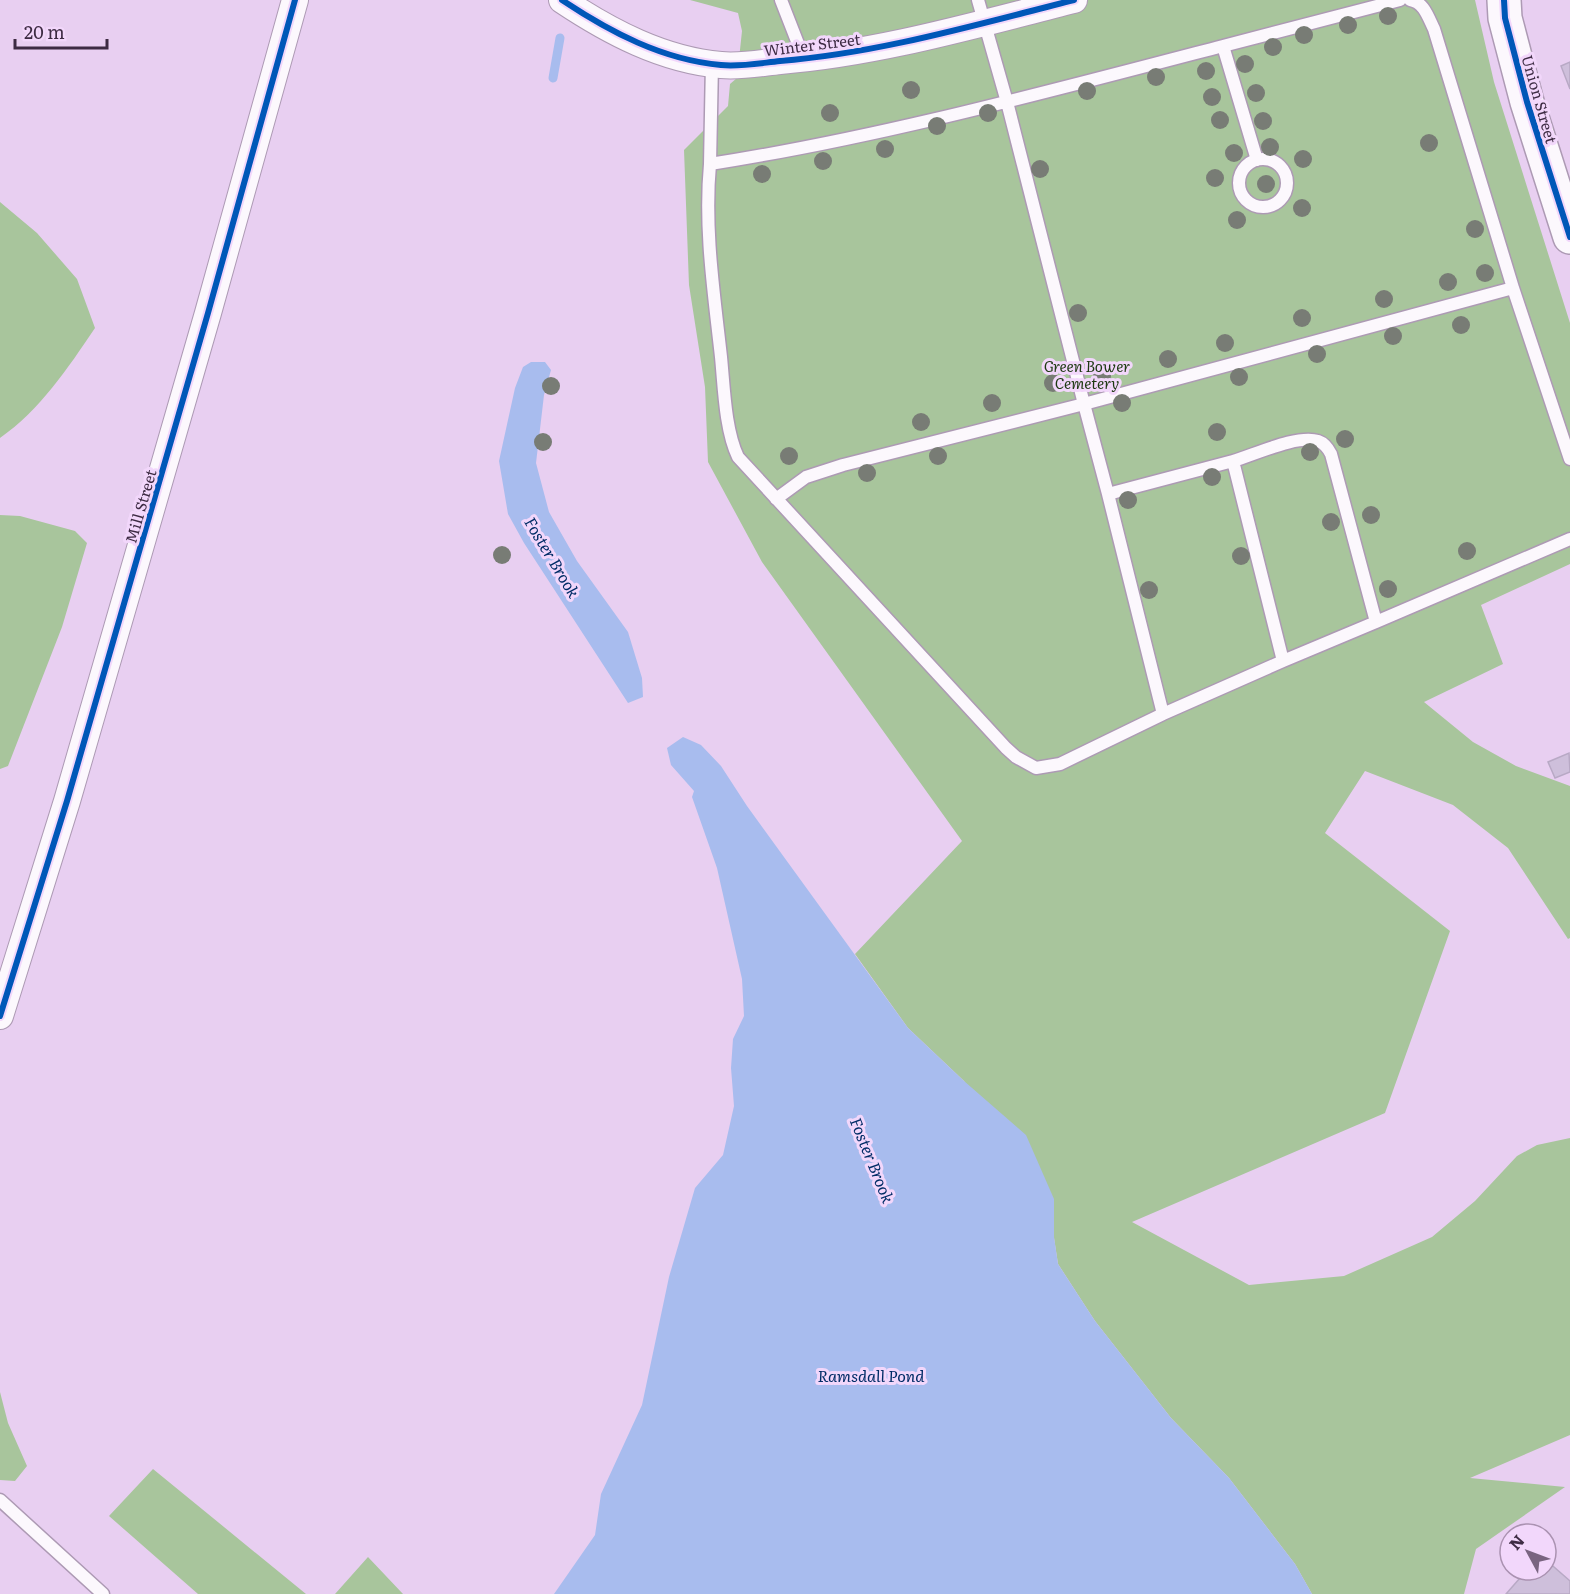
<svg xmlns="http://www.w3.org/2000/svg" width="1570" height="1594" viewBox="0 0 1570 1594" font-family="Literata,serif">
  <style>
    .green { fill: #a8c59c }
    .water { fill: #a8bcee }
    .lines { fill: none; stroke-linecap: round; stroke-linejoin: round }
    .stream { stroke: #a8bcee; stroke-width: 9 }
    .building { fill: #cebfdb; stroke: #b8a9c5; stroke-width: 1.5 }
    .lane-casing { stroke: #ad9ab4; stroke-width: 15 }
    .street-casing { stroke: #ad9ab4; stroke-width: 28 }
    .secondary-casing { stroke: #ad9ab4; stroke-width: 36 }
    .lane { stroke: #fcf8fd; stroke-width: 12 }
    .street { stroke: #fcf8fd; stroke-width: 26 }
    .secondary { stroke: #fcf8fd; stroke-width: 33 }
    .cycleway-casing { stroke: #f2d7fb; stroke-width: 10 }
    .cycleway { stroke: #0057b8; stroke-width: 6 }
    .tree { fill: #787c75 }
    .labels { text-anchor: middle; dominant-baseline: central; stroke-width: 6; stroke-linejoin: round; paint-order: stroke }
    .street-label { font-size: 15px; fill: #3d2b43; stroke: #f2d7fb }
    .park-label { font-size: 15px; font-style: italic; fill: #1c3910; stroke: #f2d7fb }
    .water-label { font-size: 16px; font-style: italic; fill: #002c66; stroke: #f2d7fb }
  </style>
  <rect width="100%" height="100%" fill="#e8cff1"/>
  <path class="green" d="M690 0H1475L1494 82 1570 323V564L1481 605 1503 664 1424 702 1473 742 1516 766 1570 786V938L1568 939 1508 848 1453 805 1365 771 1325 833 1450 931 1385 1113 1132 1222 1249 1285 1344 1276 1432 1237 1475 1201 1517 1156 1537 1145 1570 1138V1435L1470 1478 1565 1487 1476 1549 1464 1594H1312L1295 1564 1229 1478 1171 1418 1095 1321 1058 1264 1054 1238 964 1081 908 1028 855 954 962 841 762 562 708 462 705 387 689 285 684 150 728 106 730 84 737 78 742 31 738 13Z
    M0 202 37 233 77 279 95 328C68 368 40 410 0 438Z
    M0 515 20 516 75 531 87 543 62 627 8 766 0 769Z
    M0 1392 8 1423 27 1466 15 1481 0 1480Z
    M153 1469 306 1594H198L109 1516Z
    M368 1557 403 1594H335Z"/>
  <path class="water" d="M531 362H545L551 370 544 395 536 463 549 512 577 561 628 632 642 678 643 697 628 703 524 543 508 514 499 461 515 388 523 367Z
    M683 737 701 745 721 766 747 806 908 1028 964 1081 1026 1135 1054 1199V1237L1058 1264 1095 1321 1171 1418 1229 1478 1295 1564 1312 1594H554L595 1535 601 1494 642 1405 669 1277 695 1188 723 1155 734 1106 731 1068 733 1039 744 1016 742 979 717 868 692 797 694 791 671 765 667 748Z"/>
  <g class="lines">
    <path class="stream" d="M553 78 560 38"/>
  </g>
  <path class="building" d="M1570 62V89L1561 66Z
    M1569 753 1570 772 1555 778 1548 762Z
    M1546 1560 1570 1581V1594H1506L1527 1570H1546Z"/>
  <g class="lines">
    <g class="lane-casing">
      <path id="lane" d="M781 0 804 59
        M978 0 1007 102 1084 404 1513 288 1434 29C1428 17 1424 2 1410 0
        M1223 46 1400 0
        M1239 183a24 24 0 1 1 48 0a24 24 0 1 1-48 0Z
        M710 164 712 63
        M1513 288 1570 459
        M1233 461C1254 455 1298 434 1318 441 1324 443 1328 448 1331 454L1376 622 1570 539
        M776 499 806 477 843 465 1084 404 1108 494
        M1283 661 1376 622
        M1163 714 1108 494 1233 461 1283 661 1163 714 1060 764 1036 768 1016 757 1006 748 738 457C725 430 724 387 721 357 714 293 704 229 710 164 883 137 1053 90 1223 46L1257 160
        M0 1500 103 1594"/>
    </g>
    <g class="street-casing">
      <path id="street" d="M562 0C610 32 663 60 721 65 740 67 761 63 780 61 880 53 978 24 1074 0
        M0 1016 67 801 208 313 295 0"/>
    </g>
    <g class="secondary-casing">
      <path id="secondary" d="M1504 0 1505 18 1527 102 1570 237"/>
    </g>
    <use href="#lane" class="lane"/>
    <use href="#street" class="street"/>
    <use href="#secondary" class="secondary"/>
    <g class="cycleway-casing">
      <path id="cycleway" d="M562 0C610 32 663 60 721 65 740 67 761 63 780 61 880 53 978 24 1074 0
        M1504 0 1505 18 1527 102 1570 237
        M0 1016 67 801 208 313 295 0"/>
    </g>
    <use href="#cycleway" class="cycleway"/>
  </g>
  <g class="tree">
    <circle cx="1388" cy="16" r="9"/>
    <circle cx="1348" cy="25" r="9"/>
    <circle cx="1304" cy="35" r="9"/>
    <circle cx="1273" cy="47" r="9"/>
    <circle cx="1245" cy="64" r="9"/>
    <circle cx="1206" cy="71" r="9"/>
    <circle cx="1156" cy="77" r="9"/>
    <circle cx="911" cy="90" r="9"/>
    <circle cx="1087" cy="91" r="9"/>
    <circle cx="1256" cy="93" r="9"/>
    <circle cx="1212" cy="97" r="9"/>
    <circle cx="830" cy="113" r="9"/>
    <circle cx="988" cy="113" r="9"/>
    <circle cx="1220" cy="120" r="9"/>
    <circle cx="1263" cy="121" r="9"/>
    <circle cx="937" cy="126" r="9"/>
    <circle cx="1429" cy="143" r="9"/>
    <circle cx="1270" cy="147" r="9"/>
    <circle cx="885" cy="149" r="9"/>
    <circle cx="1234" cy="153" r="9"/>
    <circle cx="1303" cy="159" r="9"/>
    <circle cx="823" cy="161" r="9"/>
    <circle cx="1040" cy="169" r="9"/>
    <circle cx="762" cy="174" r="9"/>
    <circle cx="1215" cy="178" r="9"/>
    <circle cx="1266" cy="184" r="9"/>
    <circle cx="1302" cy="208" r="9"/>
    <circle cx="1237" cy="220" r="9"/>
    <circle cx="1475" cy="229" r="9"/>
    <circle cx="1485" cy="273" r="9"/>
    <circle cx="1448" cy="282" r="9"/>
    <circle cx="1384" cy="299" r="9"/>
    <circle cx="1078" cy="313" r="9"/>
    <circle cx="1302" cy="318" r="9"/>
    <circle cx="1461" cy="325" r="9"/>
    <circle cx="1393" cy="336" r="9"/>
    <circle cx="1225" cy="343" r="9"/>
    <circle cx="1317" cy="354" r="9"/>
    <circle cx="1168" cy="359" r="9"/>
    <circle cx="1102" cy="376" r="9"/>
    <circle cx="1239" cy="377" r="9"/>
    <circle cx="1053" cy="383" r="9"/>
    <circle cx="551" cy="386" r="9"/>
    <circle cx="992" cy="403" r="9"/>
    <circle cx="1122" cy="403" r="9"/>
    <circle cx="921" cy="422" r="9"/>
    <circle cx="1217" cy="432" r="9"/>
    <circle cx="1345" cy="439" r="9"/>
    <circle cx="543" cy="442" r="9"/>
    <circle cx="1310" cy="452" r="9"/>
    <circle cx="789" cy="456" r="9"/>
    <circle cx="938" cy="456" r="9"/>
    <circle cx="867" cy="473" r="9"/>
    <circle cx="1212" cy="477" r="9"/>
    <circle cx="1128" cy="500" r="9"/>
    <circle cx="1371" cy="515" r="9"/>
    <circle cx="1331" cy="522" r="9"/>
    <circle cx="1467" cy="551" r="9"/>
    <circle cx="502" cy="555" r="9"/>
    <circle cx="1241" cy="556" r="9"/>
    <circle cx="1388" cy="589" r="9"/>
    <circle cx="1149" cy="590" r="9"/>
  </g>
  <g class="labels">
    <g class="street-label">
      <text transform="translate(812 44) rotate(-7)">Winter Street</text>
      <text transform="translate(1540 99) rotate(74)">Union Street</text>
      <text transform="translate(140 506) rotate(-74)">Mill Street</text>
    </g>
    <g class="park-label">
      <text x="1087" y="365">Green Bower<tspan x="1087" dy="17">Cemetery</tspan></text>
    </g>
    <g class="water-label">
      <text transform="translate(553 557) rotate(59)">Foster Brook</text>
      <text transform="translate(873 1160) rotate(68)">Foster Brook</text>
      <text x="871" y="1375">Ramsdall Pond</text>
    </g>
  </g>
  <g transform="translate(1528 1552) rotate(311)"><circle r="28" fill="#f2d7fb" stroke="#aa92b1" stroke-width="1.5"/>
  <path d="M0-4.5L10 22L0 15L-10 22Z" fill="#796480"/>
  <text y="-9" font-size="16" font-weight="bold" text-anchor="middle" fill="#3d2b43">N</text>
  </g>
  <path d="M15 39v9h92v-9" fill="none" stroke="#3d2b43" stroke-width="3"/>
  <text x="24" y="39" font-size="18" fill="#3d2b43" stroke="#f2d7fb" stroke-width="4.5" paint-order="stroke">20 m</text>
</svg>
